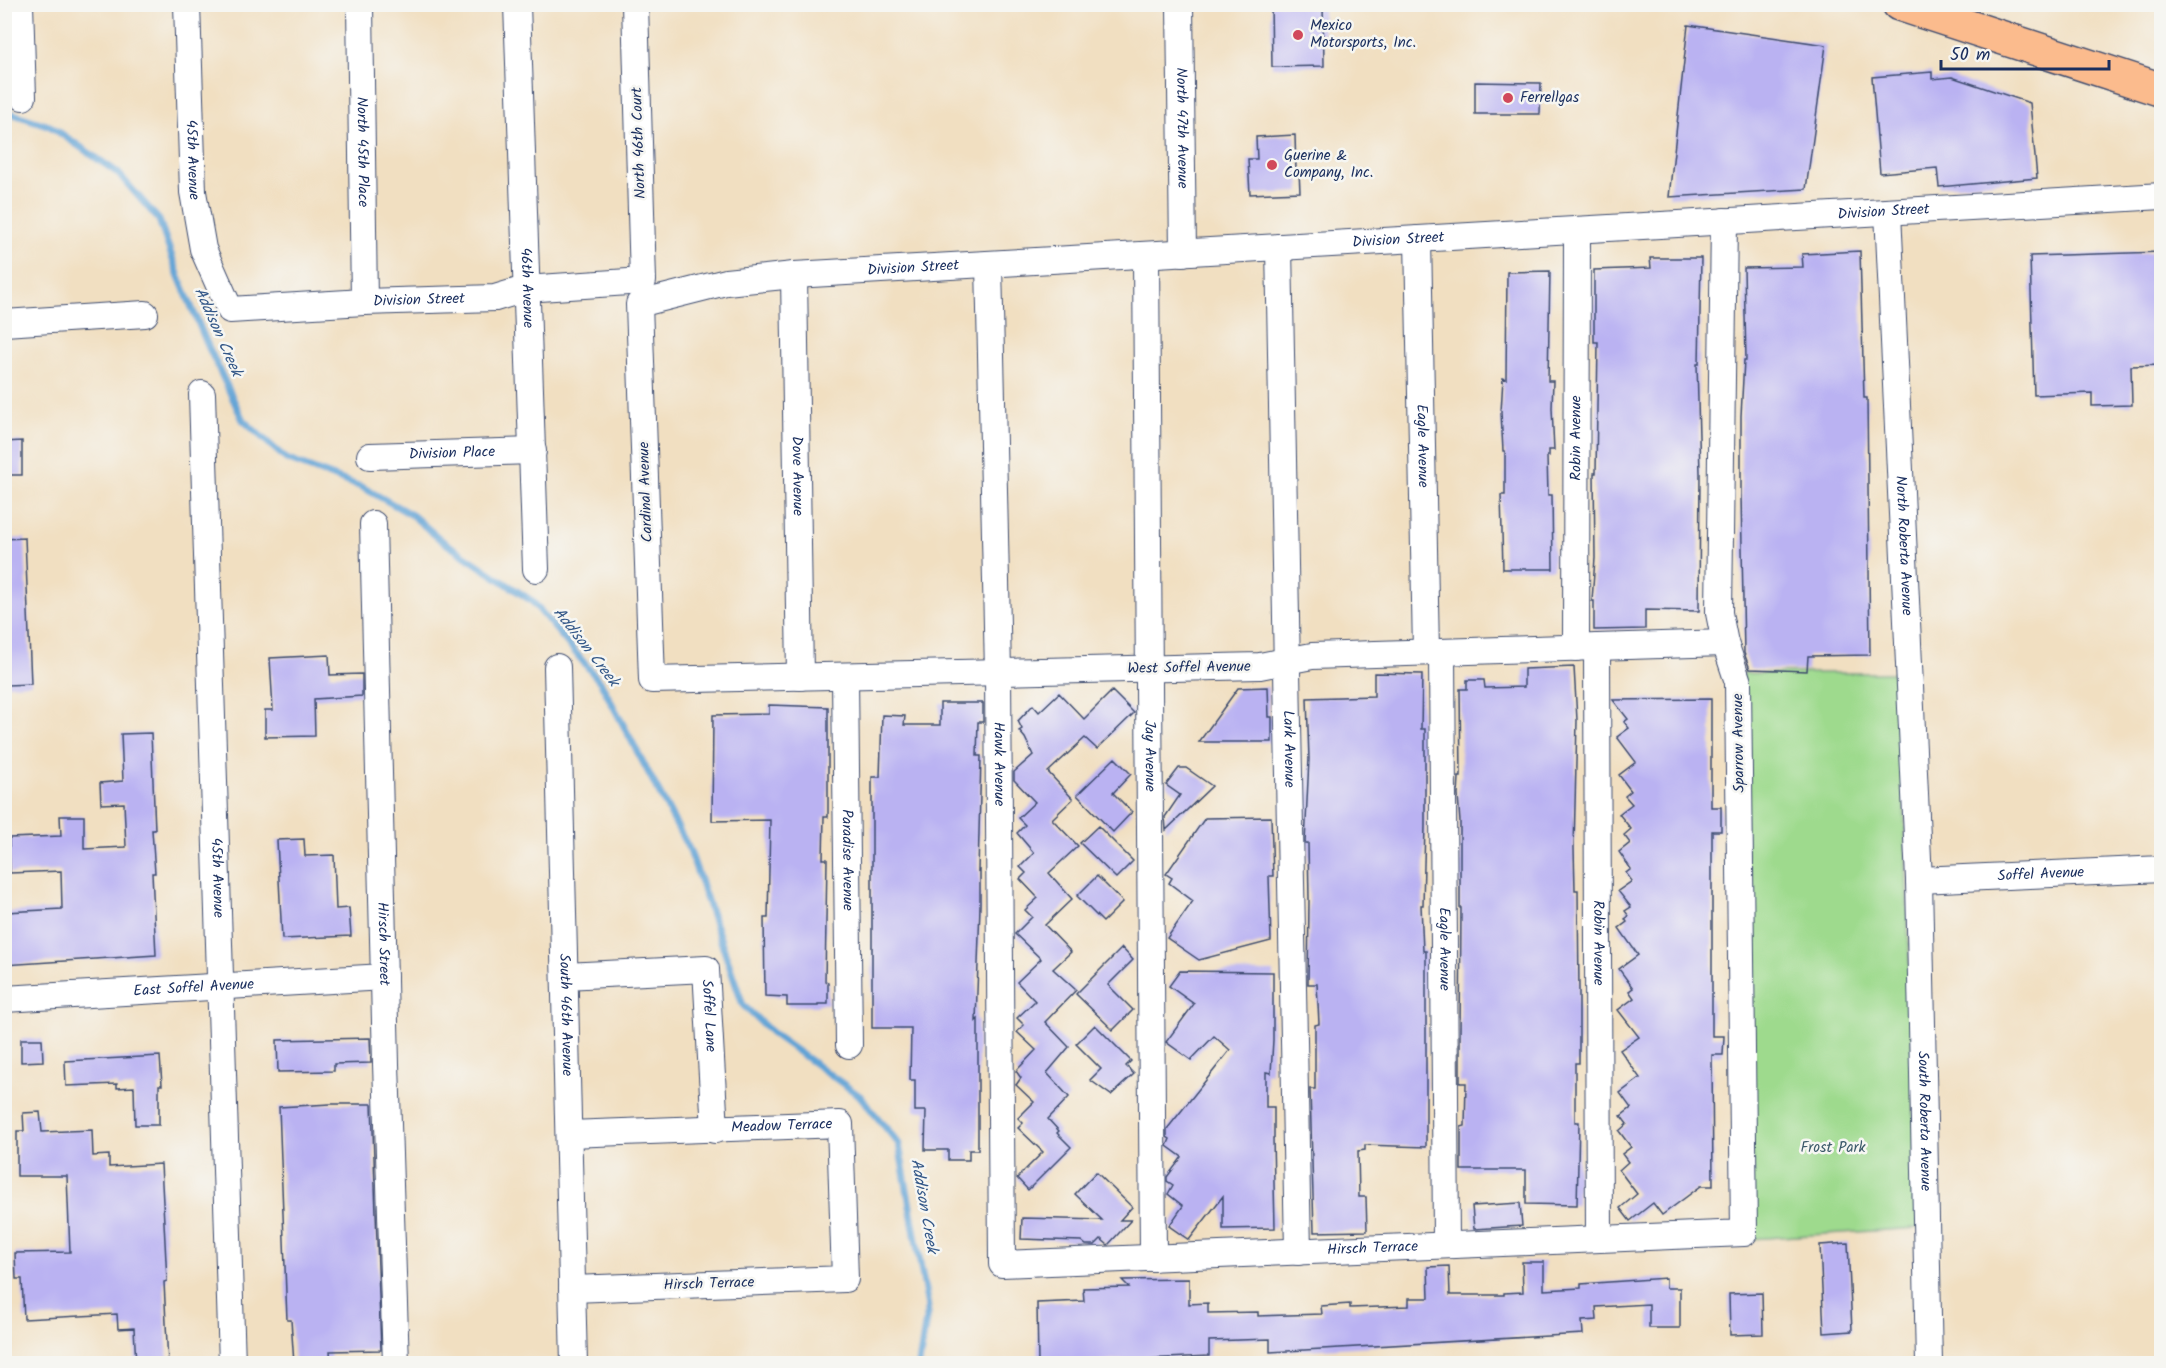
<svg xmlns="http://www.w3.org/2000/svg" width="2166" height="1368" viewBox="0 0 2166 1368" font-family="Kalam,sans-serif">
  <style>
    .green { fill: #9eda8d; stroke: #5c8476; stroke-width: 1.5 }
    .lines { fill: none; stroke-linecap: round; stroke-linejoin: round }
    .stream { stroke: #61a3d5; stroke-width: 7 }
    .building { fill: #bab2f2 }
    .street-casing { stroke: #3b496d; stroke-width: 28 }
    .primary-casing { stroke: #3b496d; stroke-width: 36 }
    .street { stroke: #fff; stroke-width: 26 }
    .primary { stroke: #fbbb8d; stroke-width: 33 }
    .poi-dot { fill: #d1495b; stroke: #f6f6f2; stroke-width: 2 }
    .labels { text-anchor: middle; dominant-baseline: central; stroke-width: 5; stroke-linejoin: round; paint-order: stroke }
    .poi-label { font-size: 15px; fill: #1b2f5e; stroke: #f6f6f2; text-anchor: start }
    .street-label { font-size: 15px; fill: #1b2f5e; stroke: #f6f6f2 }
    .park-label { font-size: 15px; fill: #3c5a6a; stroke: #f6f6f2 }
    .water-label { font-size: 16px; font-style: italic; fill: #345888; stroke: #f6f6f2 }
  </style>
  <rect width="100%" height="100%" fill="#f6f6f2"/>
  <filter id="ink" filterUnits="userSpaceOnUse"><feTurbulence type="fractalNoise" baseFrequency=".0167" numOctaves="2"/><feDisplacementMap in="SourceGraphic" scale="12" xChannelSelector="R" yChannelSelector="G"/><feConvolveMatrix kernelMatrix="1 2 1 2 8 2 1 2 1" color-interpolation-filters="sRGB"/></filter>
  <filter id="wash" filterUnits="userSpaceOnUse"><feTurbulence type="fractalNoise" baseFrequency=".008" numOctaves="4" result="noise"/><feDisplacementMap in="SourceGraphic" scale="24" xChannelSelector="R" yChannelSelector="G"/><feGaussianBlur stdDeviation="1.35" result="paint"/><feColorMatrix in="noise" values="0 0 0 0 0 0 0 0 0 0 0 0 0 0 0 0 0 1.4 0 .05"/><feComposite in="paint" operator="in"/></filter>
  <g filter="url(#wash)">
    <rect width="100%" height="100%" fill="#f1dfc1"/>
    <path class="green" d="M1743 673H1900L1918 1228 1751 1239Z"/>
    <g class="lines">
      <path class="stream" d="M4 111 50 126 118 173 159 220 179 277 208 346 243 420 286 459 364 488 412 515 441 540 532 601 601 683 690 851 743 1005 773 1034 860 1096 899 1144 928 1307 919 1364"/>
    </g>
    <g id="blocks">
      <path class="building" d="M1271 4H1323L1324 66 1272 67Z
        M1688 25 1826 45 1806 189 1669 197Z
        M1932 72V79L1952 77 2030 103 2037 178 1939 187 1937 168 1880 173 1872 77Z
        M1475 82 1541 83 1540 114H1475Z
        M1295 135 1296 171H1299L1300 192 1250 194 1248 159H1257L1256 137Z
        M1860 251 1864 398H1867L1870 655 1808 656 1807 671 1750 669 1744 653 1741 494V416L1744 360H1746L1744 268 1803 267 1802 254Z
        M2162 252V365L2131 366 2132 405 2092 406V393L2034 395 2030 256Z
        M1650 258H1701L1699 364H1697L1700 473 1699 611 1645 610V629L1594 630V601H1592L1595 558 1594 473H1596L1598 342H1594V270L1651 268Z
        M1550 271 1548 381H1553L1552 408 1554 450H1549V456H1547L1548 495H1552L1553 569H1503L1501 495H1505V451H1503L1501 412 1503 378 1506 379 1507 272Z
        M22 441V475H4V442Z
        M25 538 31 684 7 685 4 539Z
        M329 655 330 675 362 674V696L314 699 315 736 265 737V710H273L270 658Z
        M1574 667 1577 720 1574 848 1575 890H1578L1579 993V1063H1575V1122H1579L1577 1205 1526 1204V1170H1461V1127L1465 1126 1466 1083H1460V1037L1461 908H1460V822L1458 795 1459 777H1461L1460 689H1467V680H1484L1485 688 1524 687V669Z
        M1374 673 1422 674 1421 729H1425V825L1423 905H1421L1423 951H1426V1147L1365 1145V1150L1358 1151 1359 1197H1366L1367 1231 1314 1232 1310 1089H1315V1025L1319 1024 1317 984H1308L1309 900 1308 843H1305L1309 759 1307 698 1374 696Z
        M1268 687 1269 717H1272V742H1199L1238 688Z
        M1112 691 1134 713 1097 749 1085 738 1048 772 1073 799 1052 819 1078 846 1049 873 1072 899 1045 925 1071 952 1053 969 1076 990 1045 1022 1069 1047 1047 1073 1069 1097 1048 1119 1059 1131 1057 1133 1071 1147 1028 1190 1017 1178 1043 1152 1018 1128 1023 1123 1018 1118 1034 1102 1016 1085 1021 1078 1016 1071 1036 1050 1017 1032 1024 1025 1017 1018 1035 1001 1017 982 1041 959 1015 934 1032 917 1025 910 1038 898 1020 879 1026 873 1020 867 1034 853 1017 833 1025 825 1018 818 1035 802 1014 780V772L1033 755 1025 738 1019 731 1022 729 1018 721 1033 705 1039 712 1059 693 1084 719Z
        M1711 699V807H1721V831H1712V1036H1724L1723 1055H1712L1713 1186H1701L1662 1215 1653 1203 1630 1221 1620 1208 1637 1194 1619 1170 1628 1162 1622 1154 1631 1147 1619 1131 1627 1124 1621 1116 1631 1108 1620 1093 1640 1078 1620 1050 1639 1037 1618 1010 1634 998 1629 991 1633 988 1619 969 1638 955 1619 928 1627 922 1625 919 1629 916 1625 911 1631 907 1618 891 1632 881 1626 873 1631 869 1619 852 1630 843 1624 835 1631 829 1619 814 1632 804 1625 796 1631 791 1619 775 1636 762 1617 737 1629 728 1624 722 1628 719 1613 700Z
        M940 703H983V722H978L977 756H981L978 871 980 870V906L976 1021 978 1019V1150H969V1160H948V1150H925L926 1111H915V1080H910L911 1028H872V777H880L882 715 905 716 904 725H940Z
        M769 705 828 707V817H824L823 859H827L825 982 828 983V1004H818V1006H787V997L765 996 764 918H768L770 820 712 821 713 715 769 714Z
        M151 733 155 830H152L155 873H152L156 955 4 965 6 912 62 909 61 871 10 873 9 838 61 836 60 816H84V849L126 847 124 803 101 804 100 783 123 781 121 734Z
        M1115 758 1131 774 1113 793 1132 812 1113 832 1077 795Z
        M1179 768H1186L1212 786 1166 830 1165 817 1180 795 1166 785Z
        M1271 817 1273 876H1269L1271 941 1199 960 1167 938 1193 901 1169 883 1172 878 1166 874 1205 818Z
        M1098 826 1133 861 1116 878 1080 843Z
        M304 839 305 856 334 855 336 909 349 908 351 936 282 939 277 840Z
        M1097 876 1123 902 1103 922 1077 896Z
        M1122 948 1133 960 1108 985 1133 1010 1113 1030 1076 994Z
        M1180 971 1273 972V1040L1271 1073 1266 1072V1107H1274V1138H1273L1275 1228 1223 1229V1196L1189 1240 1169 1226 1183 1206 1168 1194 1173 1185 1167 1181V1177L1182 1157 1167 1146 1170 1139 1167 1137V1129L1230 1050 1214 1036 1191 1060 1166 1042 1194 1004 1169 986Z
        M1095 1025 1131 1061 1126 1066 1134 1074 1111 1095 1090 1080 1101 1069 1076 1044Z
        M370 1038 371 1063 334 1064V1071L278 1072 277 1040Z
        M21 1039H42L43 1061 21 1062Z
        M160 1056 162 1085H159V1125H135L134 1087 117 1088V1084L66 1086 65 1061Z
        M330 1104H372L381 1350 330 1351 331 1364H294L291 1320H287L279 1107Z
        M40 1112 42 1132 92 1130 93 1156 109 1155V1167L161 1164 167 1281 164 1282 168 1364H136L134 1328 118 1329 117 1314 24 1319 22 1279H16L15 1253 70 1252 67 1176H17V1131H24L23 1113Z
        M1096 1172 1132 1207 1120 1220H1131L1108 1245 1101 1239 1095 1245H1086L1081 1241 1021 1239 1022 1218 1102 1220 1075 1194Z
        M1520 1203 1522 1226 1474 1229 1472 1206Z
        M1848 1243 1852 1331 1824 1333 1820 1245Z
        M1522 1262H1544V1290L1581 1288V1284L1666 1278V1288H1680V1328H1649V1304L1596 1307 1597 1320 1582 1321 1583 1334 1270 1352V1339L1209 1341V1356L1038 1364 1037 1303 1084 1301 1083 1288 1129 1287 1122 1280 1189 1279V1304L1208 1303V1313L1258 1312V1316L1322 1314 1321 1306 1350 1304V1308L1409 1306V1298H1429L1428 1267 1449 1266 1450 1295H1504V1293L1523 1292Z
        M1762 1293 1763 1334 1730 1335 1729 1294Z"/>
    </g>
  </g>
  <g filter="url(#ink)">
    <use href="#blocks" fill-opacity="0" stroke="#3b496d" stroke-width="1.5"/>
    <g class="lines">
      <g class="street-casing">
        <g id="street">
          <path d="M20 4 23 97"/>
          <path id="s1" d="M187 4 193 192 203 249 230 310 364 302 495 298 525 289 643 281 635 4"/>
          <path id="s2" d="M360 4 364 302"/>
          <path id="s3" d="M517 4 536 569"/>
          <path id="s4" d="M1180 4 1183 253"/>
          <path id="s5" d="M1888 212 1919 880 1929 1364"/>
          <path id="s6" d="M1418 239 1426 652"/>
          <path id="s7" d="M1279 247 1298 1252"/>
          <path id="s8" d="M1146 255 1153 1258"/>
          <path id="s9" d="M989 264 998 672 1002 1264 1744 1233 1738 682 1725 643 1719 613 1724 221"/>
          <path id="s10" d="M794 275 800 677"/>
          <path d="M4 323 145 314"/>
          <path id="s11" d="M202 394 232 1364"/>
          <path id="s12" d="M370 456 533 451"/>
          <path id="s13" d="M373 524 386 1064 396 1364"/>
          <path id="s14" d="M1725 643 1312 656 1260 666 652 680 639 304 726 282 794 275 2162 196"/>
          <path id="s15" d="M1597 647 1599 1239"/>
          <path id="s16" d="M1576 648 1577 230"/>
          <path id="s17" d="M1442 652 1446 1245"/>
          <path id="s18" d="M557 667 574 1364"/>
          <path id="s19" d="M845 676 849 1045"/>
          <path id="s20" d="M1919 880 2162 869"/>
          <path id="s21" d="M565 976 706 969 715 1130"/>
          <path id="s22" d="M4 999 384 977"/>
          <path id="s23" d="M569 1134 840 1124 845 1279 572 1289"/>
        </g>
      </g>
      <g class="primary-casing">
        <path id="primary" d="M1899 4 2162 90"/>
      </g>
      <use href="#street" class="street"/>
      <use href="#primary" class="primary"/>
    </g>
  </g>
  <g class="poi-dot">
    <circle cx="1298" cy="35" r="6"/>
    <circle cx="1508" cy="98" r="6"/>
    <circle cx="1272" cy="165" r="6"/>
  </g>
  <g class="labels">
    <g class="poi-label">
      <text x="1310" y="26">Mexico<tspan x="1310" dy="17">Motorsports, Inc.</tspan></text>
      <text x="1520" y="98">Ferrellgas</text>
      <text x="1284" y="156">Guerine &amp;<tspan x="1284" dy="17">Company, Inc.</tspan></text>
    </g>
    <g class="street-label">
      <text stroke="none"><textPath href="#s4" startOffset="124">North 47th Avenue</textPath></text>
      <text transform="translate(639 143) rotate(-92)">North 46th Court</text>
      <text stroke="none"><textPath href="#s2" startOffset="148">North 45th Place</textPath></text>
      <text stroke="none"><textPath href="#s1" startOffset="156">45th Avenue</textPath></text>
      <text stroke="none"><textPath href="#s14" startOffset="2700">Division Street</textPath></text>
      <text stroke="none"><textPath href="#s14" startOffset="2214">Division Street</textPath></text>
      <text stroke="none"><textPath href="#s14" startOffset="1728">Division Street</textPath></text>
      <text stroke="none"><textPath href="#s3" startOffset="284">46th Avenue</textPath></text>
      <text stroke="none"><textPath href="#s1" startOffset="502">Division Street</textPath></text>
      <text stroke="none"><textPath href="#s16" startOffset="210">Robin Avenue</textPath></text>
      <text stroke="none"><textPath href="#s6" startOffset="207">Eagle Avenue</textPath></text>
      <text stroke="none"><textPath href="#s12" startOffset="82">Division Place</textPath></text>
      <text stroke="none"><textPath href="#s10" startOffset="201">Dove Avenue</textPath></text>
      <text transform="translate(646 492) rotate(-92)">Cardinal Avenue</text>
      <text stroke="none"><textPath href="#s5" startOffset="334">North Roberta Avenue</textPath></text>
      <text transform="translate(1189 668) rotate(-1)">West Soffel Avenue</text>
      <text transform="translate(1739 743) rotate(-91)">Sparrow Avenue</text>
      <text stroke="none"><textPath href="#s7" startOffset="502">Lark Avenue</textPath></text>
      <text stroke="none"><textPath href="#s8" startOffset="501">Jay Avenue</textPath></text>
      <text stroke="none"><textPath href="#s9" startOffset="500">Hawk Avenue</textPath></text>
      <text stroke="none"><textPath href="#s19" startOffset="184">Paradise Avenue</textPath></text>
      <text stroke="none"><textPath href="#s20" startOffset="122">Soffel Avenue</textPath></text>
      <text stroke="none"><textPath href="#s11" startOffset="484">45th Avenue</textPath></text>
      <text stroke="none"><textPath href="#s15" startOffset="296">Robin Avenue</textPath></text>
      <text stroke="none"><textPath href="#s13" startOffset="420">Hirsch Street</textPath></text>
      <text stroke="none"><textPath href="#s17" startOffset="297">Eagle Avenue</textPath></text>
      <text stroke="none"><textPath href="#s22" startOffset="190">East Soffel Avenue</textPath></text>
      <text stroke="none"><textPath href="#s18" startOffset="348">South 46th Avenue</textPath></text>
      <text stroke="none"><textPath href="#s21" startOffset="188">Soffel Lane</textPath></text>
      <text stroke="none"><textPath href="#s5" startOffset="910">South Roberta Avenue</textPath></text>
      <text stroke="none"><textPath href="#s23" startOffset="213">Meadow Terrace</textPath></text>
      <text stroke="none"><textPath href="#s9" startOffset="1371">Hirsch Terrace</textPath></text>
      <text transform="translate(709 1284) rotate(-2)">Hirsch Terrace</text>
    </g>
    <g class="park-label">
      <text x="1833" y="1148">Frost Park</text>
    </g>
    <g class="water-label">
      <text transform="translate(218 332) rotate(66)">Addison Creek</text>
      <text transform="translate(586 647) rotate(52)">Addison Creek</text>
      <text transform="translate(924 1206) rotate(80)">Addison Creek</text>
    </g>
  </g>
  <rect width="2166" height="1368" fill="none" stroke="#f6f6f2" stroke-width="24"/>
  <path d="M1941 60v9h168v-9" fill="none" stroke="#1b2f5e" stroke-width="3"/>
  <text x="1950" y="60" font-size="18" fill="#1b2f5e" stroke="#f6f6f2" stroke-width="4.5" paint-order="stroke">50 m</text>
</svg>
